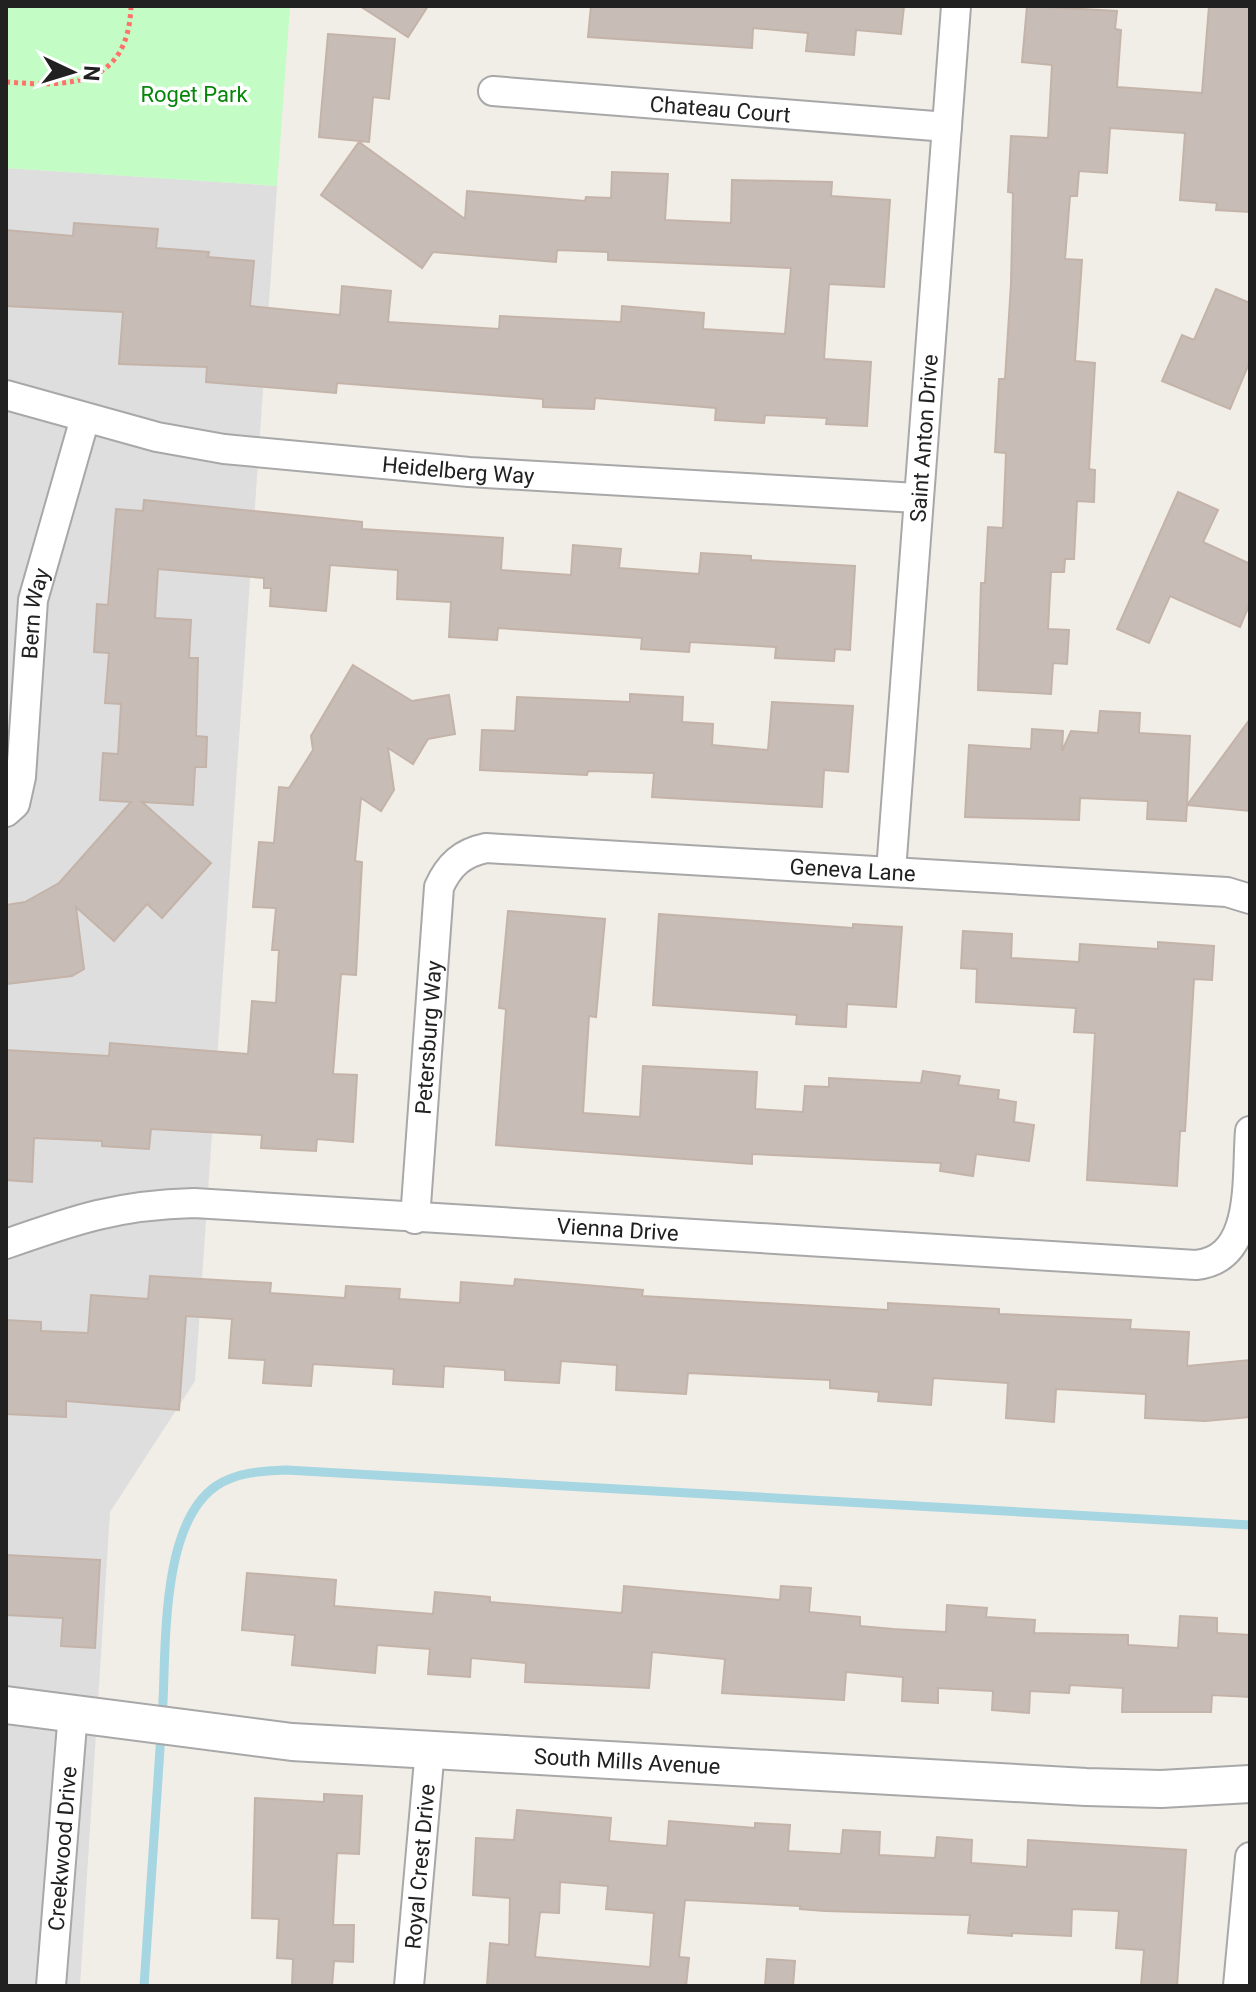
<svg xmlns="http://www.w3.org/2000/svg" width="1256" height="1992" viewBox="0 0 1256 1992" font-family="Roboto,sans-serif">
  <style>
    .residential { fill: #dfdede }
    .park { fill: #c3fcc5 }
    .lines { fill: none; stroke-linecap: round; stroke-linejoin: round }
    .stream { stroke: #a5d6e1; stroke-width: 9 }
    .building { fill: #c7bdb6; stroke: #c4b3a8; stroke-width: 2; fill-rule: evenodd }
    .minor-casing { stroke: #a8a8a8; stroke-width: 32 }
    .tertiary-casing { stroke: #a8a8a8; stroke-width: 40 }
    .path { stroke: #ff726a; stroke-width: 5; stroke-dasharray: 4 4; stroke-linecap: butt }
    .minor { stroke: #fff; stroke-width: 28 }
    .tertiary { stroke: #fff; stroke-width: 36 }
    .labels { text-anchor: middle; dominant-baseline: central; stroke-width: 7; stroke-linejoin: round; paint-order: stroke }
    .park-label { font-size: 22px; fill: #06870a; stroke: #fff }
    .street-label { font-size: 22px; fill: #212121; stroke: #fff }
  </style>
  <rect width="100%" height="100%" fill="#f1ede7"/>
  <path class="residential" d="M6 168 277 186 195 1381 110 1512 80 1986H6Z"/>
  <path class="park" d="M6 6H290L277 186 6 168Z"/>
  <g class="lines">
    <path class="stream" d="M162 1719C167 1656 158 1526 216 1486 237 1472 262 1471 286 1470L1250 1525
      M144 1986 161 1734"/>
  </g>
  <path class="building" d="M360 6H428L408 37Z
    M591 6H904L901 34 856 30 854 55 806 51 808 33 753 28 752 48 588 37Z
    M1027 6 1117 11 1115 29 1121 30 1117 87 1202 93 1209 6H1250V212L1216 210 1217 203 1180 200 1185 133 1110 128 1107 173 1079 171 1077 196H1070L1065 259 1082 260 1075 361 1095 363 1089 469 1095 470 1094 502 1077 501 1074 559H1065L1064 572H1051L1048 629 1069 630 1067 664 1053 663 1051 694 978 690 981 583H985L988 527 1003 528 1006 453 995 452 999 379H1005L1011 284 1013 193 1008 192 1011 136 1048 138 1052 65 1022 62Z
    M328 34 395 39 389 99 373 97 369 142 319 137Z
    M359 142 465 219 467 191 585 201 586 197 611 198 612 172 668 174 665 220 731 223 732 180 832 182 831 196 890 200 884 287 829 284 824 359 871 362 867 426 826 424 827 418 765 415 764 423 715 420 716 408 595 398 594 409 543 407V399L337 383 336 393 206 382 207 367 119 364 123 312 6 306V230L73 236 74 223 158 229 156 248 209 252 208 257 254 261 250 306 340 315 342 286 391 291 388 322 499 329 500 316 621 322 622 306 704 313 703 329 785 334 791 268 608 260V252L557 250 556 262 433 252 422 268 321 195Z
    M1216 289 1250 303V361L1230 409 1162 381 1182 335 1194 340Z
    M1178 492 1218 510 1203 542 1250 564V603L1240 627 1170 596 1149 643 1117 629Z
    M144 500 362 522V529L503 538 501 570 571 575 573 545 621 549 619 568 699 574 701 553 751 556V560L855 566 850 650 835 649 834 661 775 658 776 647 690 642 689 652 641 649 642 638 498 628 497 640 449 637 451 602 397 599 398 570 330 565 326 611 270 606 271 588H264V578L158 569 155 618 191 620 189 658H198L196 736 207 737 206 767H195L193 805 142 802 211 863 162 918 147 904 114 941 76 907 84 969 72 976 6 984V905L25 902 59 883 131 802 100 800 103 753 118 754 121 704 105 703 109 653 94 652 97 604 108 605 116 509 143 511Z
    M353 665 412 701 449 695 455 734 428 739 413 764 388 748 394 790 381 811 361 798 355 861 362 862 356 975 341 974 333 1074 357 1075 353 1142 317 1139 316 1151 261 1148 262 1135 151 1129 149 1149 102 1146V1141L34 1138 32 1182 6 1180V1050L109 1056 110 1043 248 1054 252 1001 276 1003 279 950H272L276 908 253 907 259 842 274 843 279 787 289 788 313 750 311 736Z
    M630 694 683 697 682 722 713 724 712 745 768 750 772 702 853 706 848 772 824 770 822 807 652 797 654 773 588 771 587 775 480 770 482 730 515 731 517 697 630 702Z
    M1100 711 1140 713 1139 733 1190 736 1187 805 1250 719V811L1187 805 1186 821 1147 819 1148 801 1080 798 1079 820 965 817 969 745 1031 749 1032 729 1063 731 1062 751 1071 731 1098 733Z
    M508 911 605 919 596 1017 589 1016 583 1113 640 1117 643 1066 757 1072 755 1109 803 1112 805 1086 829 1087V1078L921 1083 923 1071 960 1076 958 1085 999 1090 998 1099 1016 1102 1014 1122 1034 1125 1029 1161 976 1154 973 1176 940 1171 941 1163 752 1154V1164L496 1145 506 1009 499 1008Z
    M659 914 853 928V924L902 927 896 1007 847 1004 846 1027 796 1024 797 1015 653 1005Z
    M963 931 1012 934 1011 958 1079 962 1080 944 1158 949V942L1214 946 1212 980 1194 979 1185 1131H1180L1177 1186 1087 1180 1095 1033 1074 1032 1076 1008 976 1002 977 969 961 968Z
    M150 1276 271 1283 270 1293 345 1298 346 1286 400 1289 399 1299 460 1303 461 1282 514 1286 515 1279 643 1290 642 1296 888 1310V1303L999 1309V1314L1131 1320 1130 1329 1189 1332 1187 1366 1250 1360V1417L1205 1421 1145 1418 1146 1394 1056 1389 1054 1422 1006 1418 1008 1383 933 1378 931 1405 878 1401 879 1392 830 1388V1380L688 1373 686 1394 616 1390 617 1365 561 1361 559 1383 505 1380V1370L444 1366 443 1387 393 1384 394 1369 313 1364 311 1386 263 1383 265 1360 229 1358 232 1319 186 1316 179 1410 66 1401V1417L6 1414V1320L41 1322V1331L88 1333 91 1295 148 1299Z
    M6 1555 100 1560 95 1648 61 1646 63 1618 6 1615Z
    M247 1573 336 1580 334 1606 433 1614 435 1592 490 1597V1602L622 1613 624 1586 780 1600 781 1586 811 1588 809 1612 860 1617V1626L893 1629 946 1632 947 1605 987 1608 986 1617 1035 1620 1034 1633 1128 1635V1645L1178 1648 1180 1616 1217 1618V1633L1250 1635V1697L1212 1695 1211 1712H1122L1123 1688 1070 1685 1069 1693 1030 1691 1029 1713 992 1710 993 1691 938 1688V1703L902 1701 903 1677 846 1672 844 1700 722 1693 725 1659 652 1652 649 1688 525 1682 526 1663 471 1658 470 1677 428 1674 430 1649 377 1645 375 1673 292 1665 295 1635 242 1630Z
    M324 1794 362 1796 359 1854 337 1853 333 1925H354L353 1962 334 1961 332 1986H292L293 1959 277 1958 279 1919 252 1918 255 1798 324 1802Z
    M517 1810 611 1818 609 1841 667 1846 669 1821 755 1828V1823L790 1825 788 1851 841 1854 843 1830 880 1832 879 1855 935 1858 937 1837 972 1840 971 1863 1027 1867 1028 1840 1186 1850 1177 1986H1141L1144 1950 1116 1948 1119 1911 1072 1909 1071 1936 1012 1933V1936L968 1933 970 1915 825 1911 800 1909V1906L685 1900 679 1957 689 1958 686 1986H487L490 1943 509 1945 510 1898 473 1895 476 1838 514 1840ZM560 1882 608 1886 606 1909 654 1913 650 1967 535 1957 540 1912 559 1913Z
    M767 1959 795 1961 793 1986H765Z"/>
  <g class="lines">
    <g class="minor-casing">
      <g id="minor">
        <path id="s1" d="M493 91 947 127"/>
        <path id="s2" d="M6 395 157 437 224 449 469 472 917 498"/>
        <path id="s3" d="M6 812 15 804 21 777 33 600 85 418"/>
        <path id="s4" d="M891 871 956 6"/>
        <path id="s5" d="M415 1219 439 887C449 865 462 853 486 848L1227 892 1250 899"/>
        <path id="s6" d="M6 1244C77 1219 118 1205 194 1203L1196 1265C1256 1259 1246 1177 1250 1131"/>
        <path id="s7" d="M51 1986 73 1712"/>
        <path id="s8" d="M409 1986 430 1749"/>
        <path d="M1238 1986 1250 1857"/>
      </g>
    </g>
    <g class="tertiary-casing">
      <g id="tertiary">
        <path id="s9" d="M6 1705 292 1742 1086 1787 1161 1789 1250 1784"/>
      </g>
    </g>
    <path class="path" d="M6 82C70 87 128 87 131 6"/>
    <use href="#minor" class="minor"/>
    <use href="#tertiary" class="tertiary"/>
  </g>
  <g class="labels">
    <g class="park-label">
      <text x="194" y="94">Roget Park</text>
    </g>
    <g class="street-label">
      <text stroke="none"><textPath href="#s1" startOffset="228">Chateau Court</textPath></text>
      <text stroke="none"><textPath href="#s4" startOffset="434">Saint Anton Drive</textPath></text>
      <text stroke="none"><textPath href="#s2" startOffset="460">Heidelberg Way</textPath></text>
      <text stroke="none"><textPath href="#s3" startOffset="204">Bern Way</textPath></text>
      <text stroke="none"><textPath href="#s5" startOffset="764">Geneva Lane</textPath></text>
      <text stroke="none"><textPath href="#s5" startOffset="182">Petersburg Way</textPath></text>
      <text stroke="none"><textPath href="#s6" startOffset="618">Vienna Drive</textPath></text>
      <text stroke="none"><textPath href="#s9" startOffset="624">South Mills Avenue</textPath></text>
      <text stroke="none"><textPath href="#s7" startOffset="138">Creekwood Drive</textPath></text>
      <text stroke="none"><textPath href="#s8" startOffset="120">Royal Crest Drive</textPath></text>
    </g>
  </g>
  <rect width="1256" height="1992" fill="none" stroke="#212121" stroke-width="16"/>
  <g transform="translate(72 72) rotate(94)" stroke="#ffffff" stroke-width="6" paint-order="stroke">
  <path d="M0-6L14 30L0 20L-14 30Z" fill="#212121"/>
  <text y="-12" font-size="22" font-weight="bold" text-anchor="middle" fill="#212121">N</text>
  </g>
</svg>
